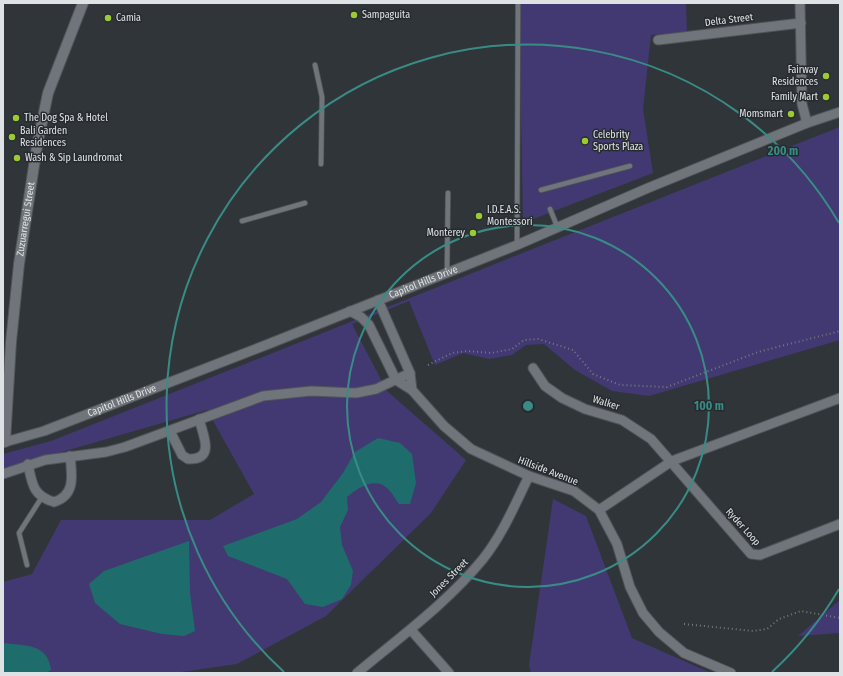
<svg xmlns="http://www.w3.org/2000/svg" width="843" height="676" viewBox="0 0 843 676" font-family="'Fira Sans Condensed',sans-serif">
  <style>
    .green { fill: #423972 }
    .water { fill: #1f6c6d }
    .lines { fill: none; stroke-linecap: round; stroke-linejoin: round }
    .service-casing { stroke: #505458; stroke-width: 6 }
    .minor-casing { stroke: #505458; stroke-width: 11 }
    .tertiary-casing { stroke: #505458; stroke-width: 12 }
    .path { stroke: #75797d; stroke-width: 2; stroke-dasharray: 1 3; stroke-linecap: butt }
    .service { stroke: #6f757a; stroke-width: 4.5 }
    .minor { stroke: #6f757a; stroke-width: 9 }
    .tertiary { stroke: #6f757a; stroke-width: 10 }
    .ring { fill: none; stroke: #398c86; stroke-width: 2 }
    .poi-dot { fill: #9cca32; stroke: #262b2f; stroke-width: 1.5 }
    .labels { text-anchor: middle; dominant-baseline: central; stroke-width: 3; stroke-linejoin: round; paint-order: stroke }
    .poi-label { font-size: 10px; fill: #dfe2e5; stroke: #262b2f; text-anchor: start }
    .street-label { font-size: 10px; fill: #dfe2e5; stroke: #262b2f }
    .centre { fill: #398c86; stroke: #262b2f; stroke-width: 2 }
    .ring-label { font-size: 12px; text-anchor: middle; font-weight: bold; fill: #398c86; stroke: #262b2f; stroke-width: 3; stroke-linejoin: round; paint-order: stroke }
  </style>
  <rect width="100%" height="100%" fill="#303539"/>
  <path class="green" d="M519 3H686L687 33 651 35 643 109 653 173 523 223Z
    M840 127V340L649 396 612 391 575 370 544 344 526 345 512 355 489 359 463 353 435 365 409 301 352 324 387 391 466 460 431 513 326 616 237 664 174 673H3V582L32 574 61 520H210L254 494 207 410 3 469V454L51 441C315 337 577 230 840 127Z
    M553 499 586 516 632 638 711 673H531L529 665Z
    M840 600V633L798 636Z"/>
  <path class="water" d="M378 438 400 443 412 454 416 483 410 504H399C395 499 392 492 387 488 375 476 356 489 347 497L348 510 340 527 342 545 353 571 351 585 342 599 323 607 305 604 287 579 228 556 223 546 297 519 321 502 343 473 355 452Z
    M189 541 190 593 195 631 184 636 162 634 120 624 95 603 89 584 104 571Z
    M3 643C25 646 48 643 51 670L46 673H3Z"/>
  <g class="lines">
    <g class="service-casing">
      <path id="service" d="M315 65 322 97 321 164
        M541 190 630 166
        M550 209 557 226
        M242 221 305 203
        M517 245 518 3
        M447 272 448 193
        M27 565 19 533 42 497"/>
    </g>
    <g class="minor-casing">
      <g id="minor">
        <path d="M800 3 802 104 807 123"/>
        <path d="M658 40 801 23"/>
        <path d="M378 300 410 373 412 390"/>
        <path d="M350 311 361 317 369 325 396 380 412 390 444 426 471 449 529 476 574 491 599 510 617 544 630 587 643 613 659 632 684 653 731 673"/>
        <path d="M533 368 545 386 562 398 585 409 622 420 651 439 751 554 760 555 840 524"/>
        <path d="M170 431 182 455 188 459C216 460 203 435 199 419"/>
        <path id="s1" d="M5 442 44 431 271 343 517 245 648 188 807 123 840 112"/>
        <path d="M28 464C32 484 33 496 54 502 76 495 72 475 70 456"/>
        <path d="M3 474 45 460 106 452 125 447 263 396 311 391 356 393 376 389 410 373"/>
        <path d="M599 510 672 461 840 398"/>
        <path d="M411 630 449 673"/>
        <path d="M357 673C400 637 447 603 483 559 503 534 515 504 529 476"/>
      </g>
    </g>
    <g class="tertiary-casing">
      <g id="tertiary">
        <path id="s2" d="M3 442H5L11 342 19 264 37 146 48 93 83 3"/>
      </g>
    </g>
    <path class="path" d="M428 365 452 353 467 351 491 353 512 349 524 340 538 339 573 350 593 374 620 385 667 387 758 352 840 331
      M684 624 753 631 767 629 779 619 801 611 840 618"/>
    <use href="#service" class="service"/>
    <use href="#minor" class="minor"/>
    <use href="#tertiary" class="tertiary"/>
  </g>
  <g class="ring">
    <circle cx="528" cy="406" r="181"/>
    <path d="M839 589A361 361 0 0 1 772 672M284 672A361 361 0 1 1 839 223"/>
  </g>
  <g class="poi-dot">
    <circle cx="354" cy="15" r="4"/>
    <circle cx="108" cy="18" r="4"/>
    <circle cx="826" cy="76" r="4"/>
    <circle cx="826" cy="97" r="4"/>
    <circle cx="791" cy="114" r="4"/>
    <circle cx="16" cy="118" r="4"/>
    <circle cx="12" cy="137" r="4"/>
    <circle cx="585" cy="141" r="4"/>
    <circle cx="17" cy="158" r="4"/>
    <circle cx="479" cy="216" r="4"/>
    <circle cx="473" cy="233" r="4"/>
  </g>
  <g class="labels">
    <g class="poi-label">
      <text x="362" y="15">Sampaguita</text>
      <text x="116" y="18">Camia</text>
      <text x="818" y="70" text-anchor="end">Fairway<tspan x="818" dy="12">Residences</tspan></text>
      <text x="818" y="97" text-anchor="end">Family Mart</text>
      <text x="783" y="114" text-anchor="end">Momsmart</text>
      <text x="24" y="118">The Dog Spa &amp; Hotel</text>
      <text x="20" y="131">Bali Garden<tspan x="20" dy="12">Residences</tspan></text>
      <text x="593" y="135">Celebrity<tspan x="593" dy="12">Sports Plaza</tspan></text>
      <text x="25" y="158">Wash &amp; Sip Laundromat</text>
      <text x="487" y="210">I.D.E.A.S.<tspan x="487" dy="12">Montessori</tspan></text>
      <text x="465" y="233" text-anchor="end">Monterey</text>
    </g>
    <g class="street-label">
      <text transform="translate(729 20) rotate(-7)">Delta Street</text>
      <text stroke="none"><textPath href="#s2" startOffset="226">Zuzuarregui Street</textPath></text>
      <text stroke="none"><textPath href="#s1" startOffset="448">Capitol Hills Drive</textPath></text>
      <text stroke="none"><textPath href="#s1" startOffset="124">Capitol Hills Drive</textPath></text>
      <text transform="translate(606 403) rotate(17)">Walker</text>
      <text transform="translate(548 471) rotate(21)">Hillside Avenue</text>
      <text transform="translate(743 527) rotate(48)">Ryder Loop</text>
      <text transform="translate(449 578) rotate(-45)">Jones Street</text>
    </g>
  </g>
  <circle cx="528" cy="406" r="6" class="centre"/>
  <g class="ring-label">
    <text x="783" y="155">200 m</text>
    <text x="709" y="410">100 m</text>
  </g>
  <rect width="843" height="676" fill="none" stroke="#dfe2e5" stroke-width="8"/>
</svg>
